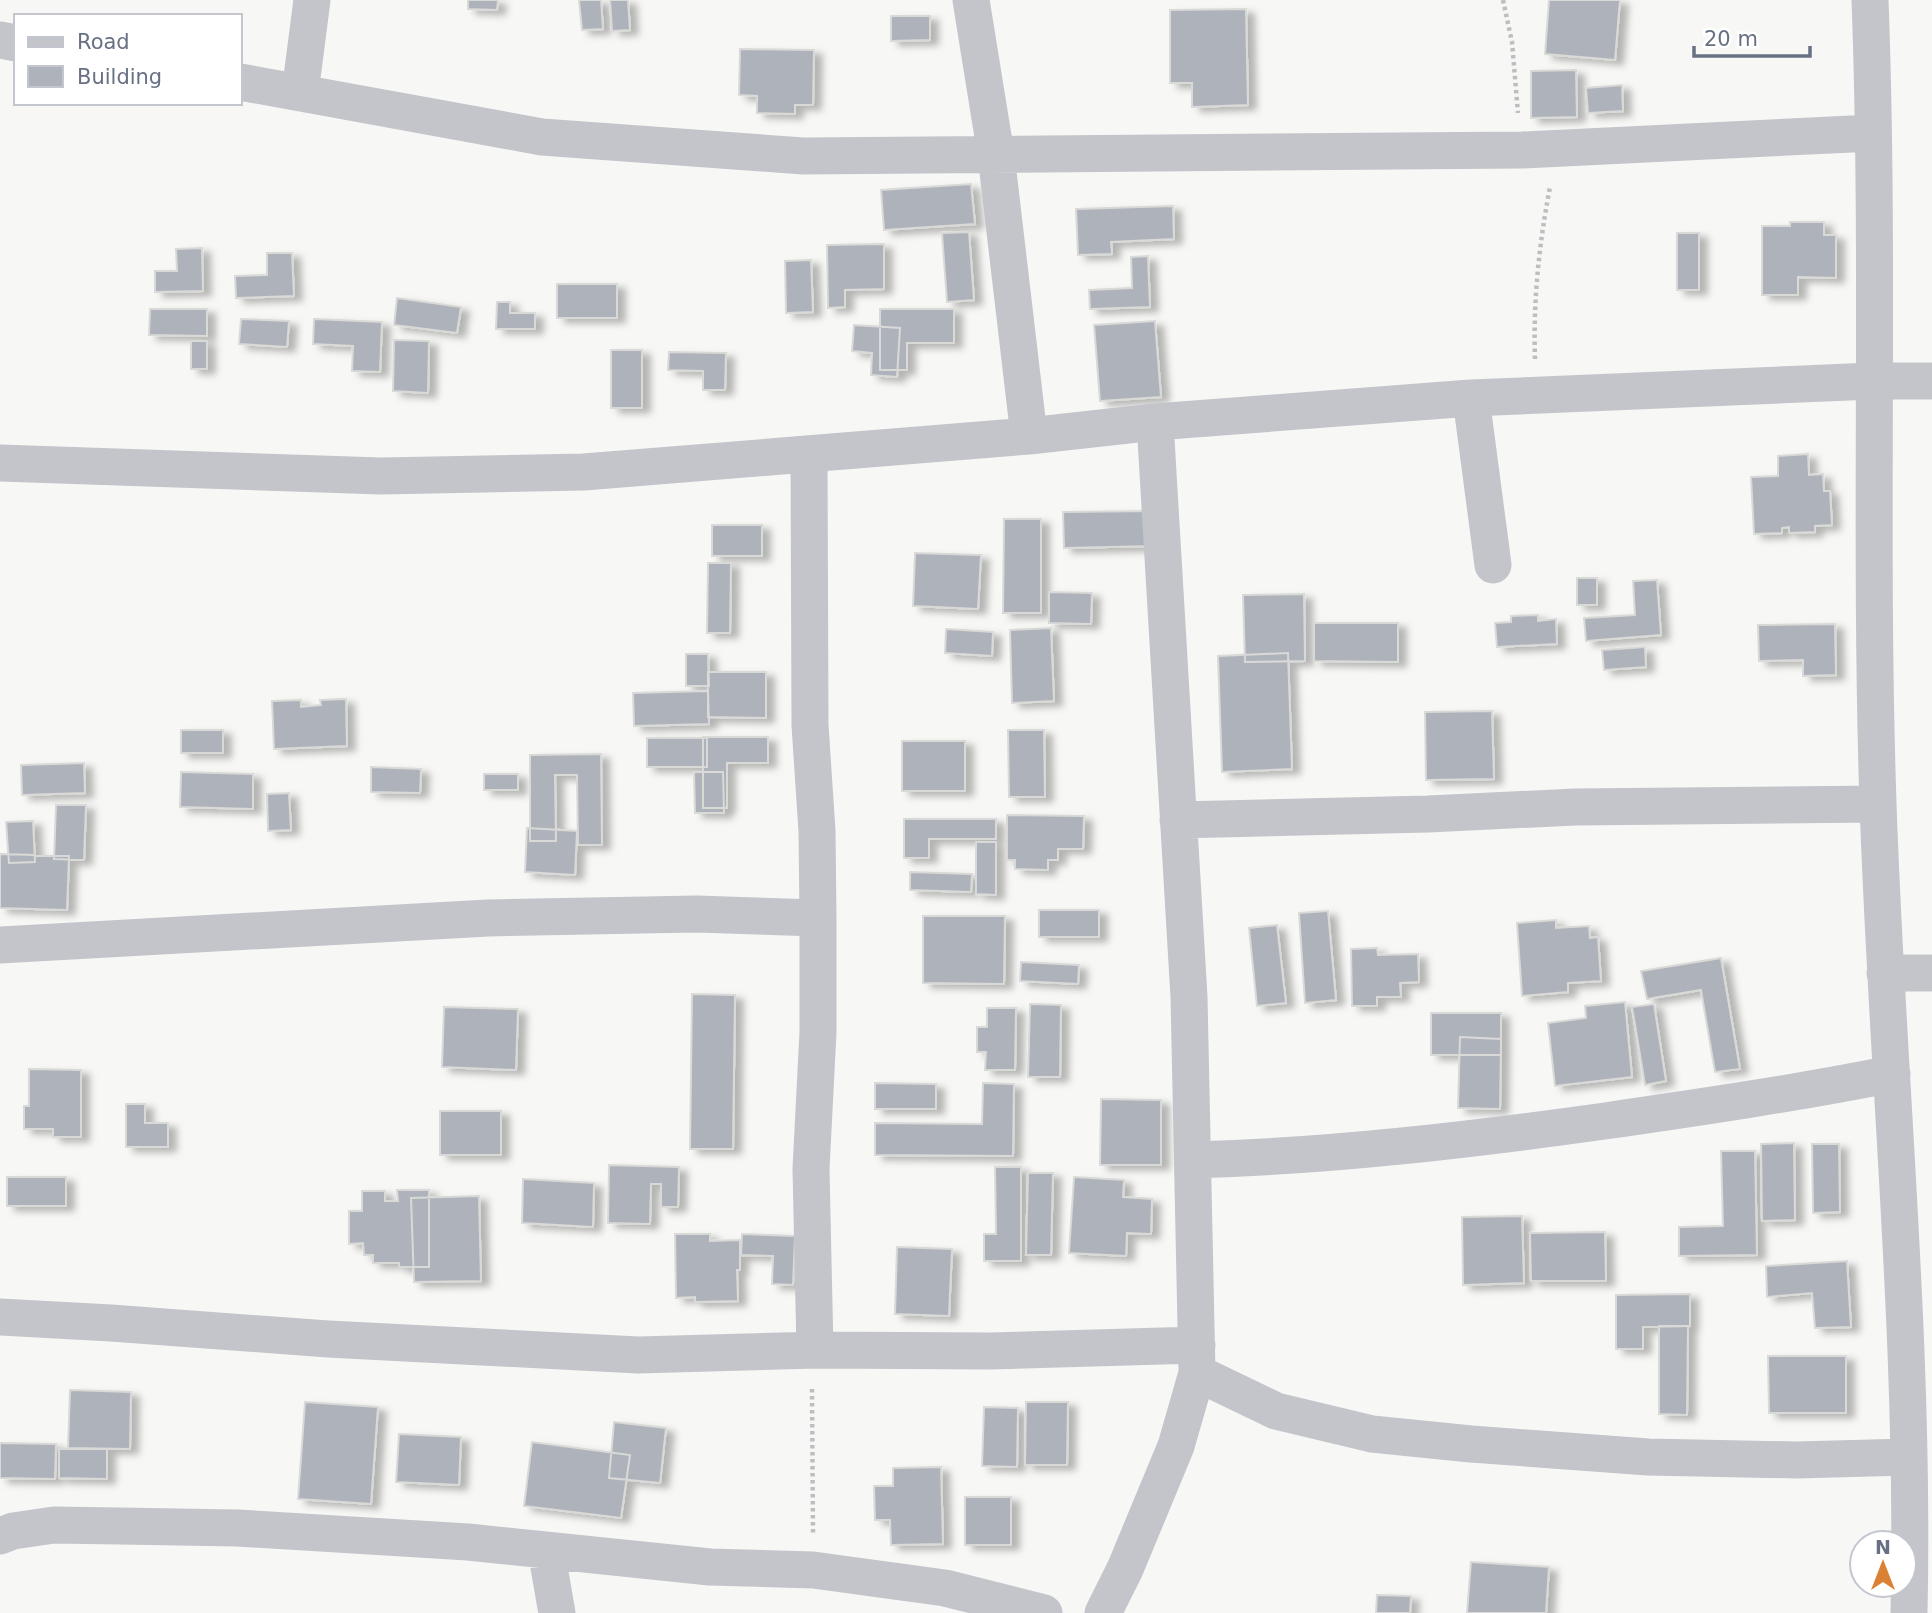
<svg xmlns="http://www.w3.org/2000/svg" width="1932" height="1613" viewBox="0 0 1932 1613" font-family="'DejaVu Sans',sans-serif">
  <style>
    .building { fill: #aeb2ba; stroke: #d9d9d7; stroke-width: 2; filter: url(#shadow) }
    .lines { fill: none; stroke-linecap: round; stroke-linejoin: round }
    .path { stroke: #bdbec1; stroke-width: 4.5; stroke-dasharray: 3.5 3.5; stroke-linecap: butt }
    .street { stroke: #c3c5ca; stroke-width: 37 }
  </style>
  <defs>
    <filter id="shadow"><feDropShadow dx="8" dy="4.5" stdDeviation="3.5" flood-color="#0004"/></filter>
  </defs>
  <rect width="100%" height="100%" fill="#f7f8f5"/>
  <path class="building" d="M468 0H498L497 10 468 9Z
    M579 0H601L603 29 582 30Z
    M610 0H628L630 30 612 31Z
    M1549 0H1620L1615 60 1545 54Z
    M1246 9 1248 105 1192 107V83H1170V10Z
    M891 16H930V40L891 41Z
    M740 49 814 50 813 105H795V114L757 113V96L739 95Z
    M1576 70 1577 117 1531 118V71Z
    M1622 85 1623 111 1588 113 1586 88Z
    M971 184 975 224 884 230 881 190Z
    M1173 206 1174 239 1111 242 1112 254 1078 255 1076 209Z
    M1790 222H1824V235H1836V278L1798 277V295H1762V226H1790Z
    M969 232 974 300 947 302 942 233Z
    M1677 233H1699V290H1677Z
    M884 244V289L845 290V307L828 308 827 245Z
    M202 248 203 291 155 292V271H177L176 249Z
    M267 253H292L294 296 236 298 235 276 267 275Z
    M1148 256 1150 307 1090 309 1089 290 1132 288 1131 257Z
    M811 260 813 312 786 313 785 261Z
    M557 284H617V318H557Z
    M397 298 461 307 457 333 394 325Z
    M497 302H510V313H535V329H496Z
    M150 309H207V336L149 335Z
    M880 309H954V343H907V370H880Z
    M241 319 289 321 287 347 239 344Z
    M314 319 382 322 380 372 352 371 353 346 313 344Z
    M1155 321 1161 397 1100 401 1094 325Z
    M854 325 900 328 897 377 871 375 872 353 852 351Z
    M394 340 429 341 428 393 393 391Z
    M191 341H207V369H191Z
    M611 350H642V408H611Z
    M669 352 726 353 725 390H703V371L668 370Z
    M1808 454 1809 475 1823 474 1824 491H1830L1832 525 1815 526V532L1789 533V527L1782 528V533L1754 534 1751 477 1778 476V456Z
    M1153 511V546L1064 548 1063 512Z
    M1004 519H1041V613H1003Z
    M712 525H762V556H712Z
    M915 553 981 555 978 609 913 606Z
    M708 563H731L730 633H707Z
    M1577 578H1597V605H1577Z
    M1657 580 1661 635 1586 641 1584 618 1635 615 1633 581Z
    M1049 592 1092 593 1091 624 1049 623Z
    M1304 594 1305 661 1245 662 1243 595Z
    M1538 615V621L1556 619 1557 644 1497 647 1495 623 1511 622V616Z
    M1314 623H1398V662L1314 661Z
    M1835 624 1836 675 1803 676V660L1759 661 1758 625Z
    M1051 628 1054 701 1012 703 1010 630Z
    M946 629 993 632 992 656 945 653Z
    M1645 647 1646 667 1604 670 1602 650Z
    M1288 653 1292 769 1222 772 1218 656Z
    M686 654H708L709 686H686Z
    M708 672H766V718L708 717Z
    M708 691 709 724 634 726 633 693Z
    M346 699 347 746 274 749 272 701 301 700V707L321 705 320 700Z
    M1492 711 1494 779 1426 780 1425 712Z
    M181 730H223V753H181Z
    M1008 730H1044L1045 797H1009Z
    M703 737H768V763H727V808H703Z
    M647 738H707V767H647Z
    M902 741H965V791H902Z
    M601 754 602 845H578L577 775H555L556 841H530V755Z
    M84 763 85 793 22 795 21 765Z
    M371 767 421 769 420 793 371 792Z
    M181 772 253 774V809L180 807Z
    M694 772H723L724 813H695Z
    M484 774H518V790H484Z
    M289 793 291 830 268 831 267 794Z
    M56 805H86L84 860 54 859Z
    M1007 815 1084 816 1083 849H1058V860H1048V870L1015 869V860H1007Z
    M904 819H996V839H929V858H904Z
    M33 821 35 862 9 863 6 822Z
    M527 828 577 831 575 875 525 872Z
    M976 842H996V895L976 894Z
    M0 854 69 856 67 910 0 908Z
    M910 872 972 874 971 892 910 890Z
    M1039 910H1099V937H1039Z
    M1328 911 1336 1000 1305 1003 1299 913Z
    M923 916H1005L1004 984 923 983Z
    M1556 920V928L1589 926 1590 938 1598 937 1601 981 1568 983V992L1522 996 1517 923Z
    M1277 925 1286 1003 1257 1006 1249 928Z
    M1377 948 1378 955 1418 954 1419 982 1400 983 1401 997H1377V1006H1352L1351 949Z
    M1721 958 1740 1069 1715 1072 1701 990 1647 999 1641 971Z
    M1021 962 1079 965 1078 984 1020 981Z
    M692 994 735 995 733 1149H690Z
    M1625 1002 1632 1077 1555 1086 1548 1023 1586 1018 1585 1006Z
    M1030 1004 1061 1005 1060 1077H1028Z
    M1654 1004 1666 1081 1645 1085 1632 1007Z
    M444 1007 518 1009 516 1070 442 1067Z
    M987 1008H1016L1015 1070H985L986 1052H977V1027H987Z
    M1431 1013H1501V1055H1431Z
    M1460 1037 1501 1039 1500 1109 1458 1108Z
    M29 1069 81 1070V1137H53V1129H24V1106H29Z
    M875 1083 936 1084V1109H875Z
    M983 1083 1014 1084 1013 1156 875 1155V1123L982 1124Z
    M1101 1099 1161 1100V1165H1100Z
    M126 1104H145V1123H168V1147H126Z
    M440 1111H501V1155H440Z
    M1794 1143 1795 1220 1762 1221 1761 1144Z
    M1812 1144H1839L1840 1212 1813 1213Z
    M1721 1151H1755L1757 1255 1679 1256V1227L1723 1226Z
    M609 1165 679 1167 678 1207H661V1184H651L650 1224 608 1223Z
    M995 1167H1021V1261H984V1234H996Z
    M1028 1173H1053L1051 1255H1026Z
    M7 1177H66V1206H7Z
    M1074 1177 1124 1180 1123 1197 1152 1199 1151 1234 1127 1233 1126 1256 1069 1253Z
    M523 1179 594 1183 593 1227 522 1223Z
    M397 1190H429V1267H399V1263H373V1255H364L363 1243 349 1244V1211H362V1191H385V1201H398Z
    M479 1196 481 1281 414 1282 411 1198Z
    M1522 1216 1524 1283 1463 1285 1462 1217Z
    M1605 1232 1606 1281H1531L1530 1233Z
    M675 1234H710V1241L740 1240V1270H737L738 1301 695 1302V1297L676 1298Z
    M742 1234 795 1236 793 1285 772 1284 773 1256 741 1255Z
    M897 1247 952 1249 949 1316 895 1314Z
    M1847 1261 1851 1327 1815 1328 1812 1293 1767 1297 1766 1266Z
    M1690 1294V1326L1643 1327V1349H1616V1295Z
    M1659 1326H1688L1687 1415 1659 1414Z
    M1768 1356H1846V1413H1769Z
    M70 1390 131 1392 130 1449 68 1448Z
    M305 1402 378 1407 371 1504 298 1499Z
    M1026 1402H1068L1067 1465H1025Z
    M984 1407 1018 1408 1017 1467 982 1466Z
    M614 1422 666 1428 660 1483 609 1478Z
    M399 1434 461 1437 459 1485 396 1482Z
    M532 1442 630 1455 621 1518 524 1506Z
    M0 1443 56 1444 55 1479 0 1478Z
    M59 1449H107V1479L59 1478Z
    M941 1467 943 1544 891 1545 890 1520H875L874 1486H893V1468Z
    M965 1497H1011V1545H965Z
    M1471 1562 1549 1567 1546 1613H1467Z
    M1377 1595 1411 1596 1410 1613H1376Z"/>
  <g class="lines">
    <path class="path" d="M1503 0 1512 42 1518 113
      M1535 359C1533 301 1539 244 1550 187
      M812 1389 813 1534"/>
    <path class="street" d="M971 0 996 155 1029 436
      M1870 0C1880 267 1869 535 1878 803 1887 1073 1915 1342 1909 1613
      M0 40 16 43
      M240 82 542 137 803 156 1522 150 1873 133
      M300 93 312 0
      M1471 398 1493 565
      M809 455 810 725 817 831 818 918V1032L811 1169 815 1350
      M0 463 381 476 584 472 1029 436 1155 422 1471 398 1873 381H1932
      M1178 820 1428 814 1575 807 1878 804
      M0 945 488 918 697 914 818 918
      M1885 973H1932
      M1193 1160C1332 1156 1468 1140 1605 1121 1701 1107 1797 1093 1892 1074
      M0 1317 111 1323 328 1339 638 1355 815 1350 989 1351 1197 1345
      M1197 1373 1276 1411 1372 1434 1471 1444 1648 1457 1797 1460 1908 1457
      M0 1536 13 1531 54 1525 120 1526 237 1528 468 1542 710 1567 813 1570 945 1588 1044 1613
      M546 1550 557 1613
      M1103 1613 1125 1569 1176 1446 1197 1373 1189 997 1155 422"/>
  </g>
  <rect x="14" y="14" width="228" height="91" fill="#ffffff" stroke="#c3c6ce" stroke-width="2"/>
  <rect x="28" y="37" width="35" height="10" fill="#c3c5ca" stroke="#c3c6ce" stroke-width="2"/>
  <text x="77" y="49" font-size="21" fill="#687184">Road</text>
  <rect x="28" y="66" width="35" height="21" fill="#aeb2ba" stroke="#c3c6ce" stroke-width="2"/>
  <text x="77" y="84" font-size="21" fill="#687184">Building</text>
  <g transform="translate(1883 1564)"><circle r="33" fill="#ffffff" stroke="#c3c6ce" stroke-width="2"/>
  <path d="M0-5L12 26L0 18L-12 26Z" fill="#da8133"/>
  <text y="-10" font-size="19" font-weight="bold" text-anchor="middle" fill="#687184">N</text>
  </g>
  <path d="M1694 46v10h116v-10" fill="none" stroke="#687184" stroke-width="3.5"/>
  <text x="1704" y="46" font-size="21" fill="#687184" stroke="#ffffff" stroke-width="5" paint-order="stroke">20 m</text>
</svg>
